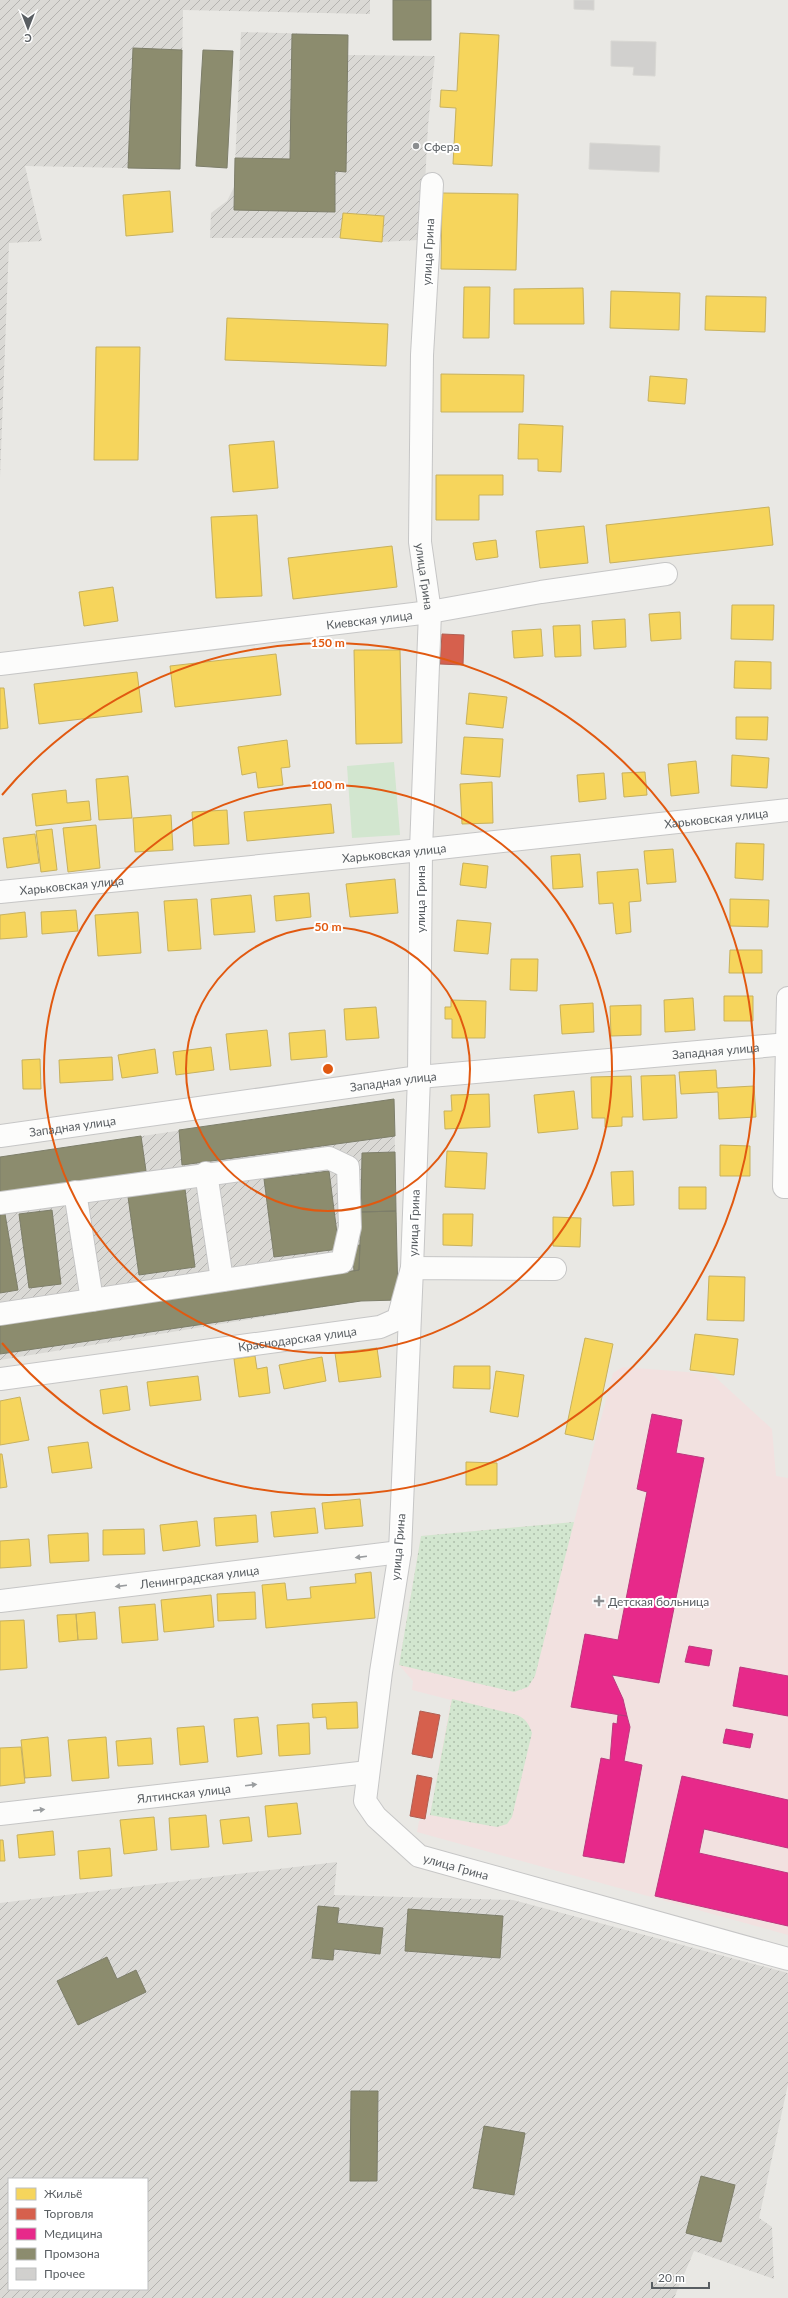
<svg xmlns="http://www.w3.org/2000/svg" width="788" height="2298" viewBox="0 0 788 2298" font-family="Lato,sans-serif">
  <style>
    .industrial { fill: url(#industrial-furrows); fill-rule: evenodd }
    .medical { fill: #f2e1e0 }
    .grass { fill: url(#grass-dots) }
    .garden { fill: #d2e6cf }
    .homes { fill: #f6d55c; stroke: #c7b15e }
    .shops { fill: #d6604d; stroke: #b05f53 }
    .health { fill: #e7298a; stroke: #bc397e }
    .industry { fill: #8c8c6e; stroke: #7d7e6a }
    .building { fill: #d1d0ce; stroke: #d8d7d3 }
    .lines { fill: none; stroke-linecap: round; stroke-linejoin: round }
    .minor-casing { stroke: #c6c6c6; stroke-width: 24 }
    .minor { stroke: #fcfcfb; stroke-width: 22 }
    .oneway { fill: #9a9d9f }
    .ring { fill: none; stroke: #e15910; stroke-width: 2 }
    .poi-dot { fill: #8b8e90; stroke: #fff; stroke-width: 1.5 }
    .labels { text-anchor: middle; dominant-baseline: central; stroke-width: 4; stroke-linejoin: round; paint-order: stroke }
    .poi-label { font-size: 12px; fill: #595e62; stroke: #fff; text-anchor: start }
    .street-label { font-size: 12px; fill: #595e62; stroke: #fff }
    .centre { fill: #e15910; stroke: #fff; stroke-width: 2 }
    .ring-label { font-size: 12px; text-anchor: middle; font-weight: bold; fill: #e15910; stroke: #fff; stroke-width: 4; stroke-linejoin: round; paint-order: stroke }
  </style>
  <defs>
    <pattern id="industrial-furrows" width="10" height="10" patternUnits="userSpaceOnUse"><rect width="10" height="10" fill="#dad9d5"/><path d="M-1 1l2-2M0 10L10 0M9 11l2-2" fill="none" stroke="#b4b3b0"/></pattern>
    <pattern id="grass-dots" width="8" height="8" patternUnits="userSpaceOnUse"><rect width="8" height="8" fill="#d2e6cf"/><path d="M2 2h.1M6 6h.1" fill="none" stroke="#adbeab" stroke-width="1.8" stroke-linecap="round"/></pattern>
  </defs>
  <rect width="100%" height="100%" fill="#e9e8e4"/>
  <path class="industrial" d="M0 0H370V14L183 10 180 169 25 166 42 241 9 243 0 478Z
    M241 32 348 35V55L435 56 428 126 425 184 418 240 382 242 340 238H210L211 213 227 201 234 187Z
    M394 1099 398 1300 361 1301 0 1360V1157Z
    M337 1862 334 1895 513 1900 788 1973V2084L759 2218 772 2227 774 2279 694 2251 674 2298H0V1903ZM9 2179H147V2289H9Z"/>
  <path class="medical" d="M623 1367 712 1374 772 1429 776 1476 788 1478V1935L417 1832 419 1821 430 1815 451 1700 412 1690 413 1681 399 1665 421 1536 574 1522 613 1373Z"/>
  <path class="grass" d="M574 1522 535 1676 528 1687 514 1692 399 1665 421 1536Z
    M452 1699 517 1715C526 1719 529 1724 532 1733L512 1817 507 1824 497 1827 430 1815Z"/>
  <path class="garden" d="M394 762 400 835 352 838 347 766Z"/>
  <path class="homes" d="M460 33 499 35 492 166 453 164 456 108 440 107 441 90 457 91Z
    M170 191 173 232 126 236 123 195Z
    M442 193 518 194 516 270 441 269Z
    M343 213 384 216 382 242 340 238Z
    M464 287H490L489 338H463Z
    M583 288 584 324H514V289Z
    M611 291 680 293 679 330 610 328Z
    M706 296 766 297 765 332 705 330Z
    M227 318 388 324 386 366 225 360Z
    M96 347H140L138 460H94Z
    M441 374 524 375 523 412H441Z
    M650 376 687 379 685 404 648 401Z
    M519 424 563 426 561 472 538 471V459H518Z
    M274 441 278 488 233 492 229 445Z
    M436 475H503V495H479V520H436Z
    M769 507 773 545 610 563 606 525Z
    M257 515 262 596 216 598 211 517Z
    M584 526 588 563 540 568 536 531Z
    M496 540 498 557 476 560 473 543Z
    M392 546 397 587 293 599 288 558Z
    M113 587 118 621 84 626 79 592Z
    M732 605H774L773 640 731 639Z
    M680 612 681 639 651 641 649 614Z
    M625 619 626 647 594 649 592 621Z
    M580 625 581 656 555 657 553 626Z
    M541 629 543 656 514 658 512 631Z
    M354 650H400L402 743 356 744Z
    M276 654 281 695 175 707 170 666Z
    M735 661 771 662V689L734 688Z
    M137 672 142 712 39 724 34 684Z
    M0 688H4L8 728 0 729Z
    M469 693 507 697 503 728 466 724Z
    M736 717H768L767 740 736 739Z
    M464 737 503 739 500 777 461 774Z
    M287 740 290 767 281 768 283 785 258 788 256 772 242 775 238 747Z
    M732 755 769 758 767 788 731 786Z
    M696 761 699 793 671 796 668 764Z
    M645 772 647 795 624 797 622 773Z
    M604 773 606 799 579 802 577 775Z
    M128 776 132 818 99 820 96 779Z
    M492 782 493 823 462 824 460 784Z
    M66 790 67 803 89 801 91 820 36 826 32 794Z
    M331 804 334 833 247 841 244 812Z
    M227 810 229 844 194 846 192 812Z
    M171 815 173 850 135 852 133 818Z
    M96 825 100 868 68 872 63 828Z
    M52 829 57 870 41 872 36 831Z
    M35 834 39 863 7 868 3 838Z
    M736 843 764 844 763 880 735 878Z
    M673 849 676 882 647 884 644 851Z
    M580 854 583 887 553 889 551 856Z
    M463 863 488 866 486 888 460 885Z
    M638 869 641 901 629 902 631 932 616 934 613 903 599 904 597 872Z
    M395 879 398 913 350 917 346 884Z
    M309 893 311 917 276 921 274 896Z
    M251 895 255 932 214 935 211 899Z
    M197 899 201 949 168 951 164 901Z
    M730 899 769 900 768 927 730 926Z
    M76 910 78 931 42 934 41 912Z
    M25 912 27 937 0 939V915Z
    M138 912 141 953 98 956 95 915Z
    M457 920 491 923 488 954 454 951Z
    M730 950H762V973H729Z
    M511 959H538L537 991 510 990Z
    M724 996H753V1021H724Z
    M693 998 695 1030 665 1032 664 1000Z
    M451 1000 486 1001 485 1038H452V1019H445V1007H451Z
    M593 1003 594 1032 562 1034 560 1005Z
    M641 1005V1035L611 1036 610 1006Z
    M376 1007 379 1038 346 1040 344 1009Z
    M267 1030 271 1066 230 1070 226 1034Z
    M325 1030 327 1057 291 1060 289 1033Z
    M211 1047 214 1070 176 1075 173 1052Z
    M155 1049 158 1073 122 1078 118 1055Z
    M112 1057 113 1080 60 1083 59 1060Z
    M40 1059 41 1089H23L22 1060Z
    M716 1070 717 1088 754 1086 756 1117 719 1119 718 1092 681 1094 679 1072Z
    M675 1075 677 1118 643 1120 641 1076Z
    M631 1076 633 1117H622V1126L605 1127V1118H592L591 1077Z
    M574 1091 578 1129 538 1133 534 1095Z
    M489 1094 490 1127 445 1129 444 1111H452L451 1095Z
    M720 1145 750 1146V1176H720Z
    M447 1151 487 1153 485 1189 445 1187Z
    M633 1171 634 1205 613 1206 611 1172Z
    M679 1187H706V1209H679Z
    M443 1214H473L472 1246 443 1245Z
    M553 1217 581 1218 580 1247 553 1246Z
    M709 1276 745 1277 744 1321 707 1320Z
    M695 1334 738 1339 734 1375 690 1370Z
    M585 1338 613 1344 593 1440 565 1434Z
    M377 1348 381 1377 339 1382 335 1353Z
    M255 1356 257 1369 267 1367 270 1393 239 1397 234 1359Z
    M322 1357 326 1381 284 1389 279 1365Z
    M454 1366H490V1389L453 1388Z
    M496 1371 524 1375 518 1417 490 1412Z
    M198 1376 201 1400 150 1406 147 1382Z
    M127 1386 130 1410 103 1414 100 1390Z
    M20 1397 29 1440 0 1445V1401Z
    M88 1442 92 1468 52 1473 48 1447Z
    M0 1454H2L7 1487 0 1488Z
    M466 1462 497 1463V1485H466Z
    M360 1499 363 1526 325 1529 322 1503Z
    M315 1508 318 1533 274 1537 271 1512Z
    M256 1515 258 1542 216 1546 214 1518Z
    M197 1521 200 1546 163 1551 160 1525Z
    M144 1529 145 1554 103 1555V1530Z
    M88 1533 89 1561 50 1563 48 1535Z
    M29 1539 31 1566 0 1568V1541Z
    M371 1572 375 1618 266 1628 262 1585 285 1583 287 1600 311 1598 310 1587 356 1583 355 1574Z
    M255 1592 256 1619 218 1621 217 1594Z
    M211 1595 214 1627 164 1632 161 1600Z
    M155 1604 158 1640 122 1643 119 1607Z
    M95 1612 97 1639 78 1640 76 1614Z
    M76 1614 78 1640 59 1642 57 1615Z
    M24 1620 27 1668 0 1670V1621Z
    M357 1702 358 1728 327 1729 326 1717 313 1718 312 1704Z
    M258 1717 262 1754 237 1757 234 1719Z
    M309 1723 310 1754 279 1756 277 1725Z
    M204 1726 208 1762 180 1765 177 1728Z
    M48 1737 51 1776 25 1778 21 1740Z
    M106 1737 109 1778 72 1781 68 1740Z
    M151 1738 153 1764 118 1766 116 1741Z
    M21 1747 25 1783 0 1786V1748Z
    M297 1803 301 1834 268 1837 265 1806Z
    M206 1815 209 1847 171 1850 169 1818Z
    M154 1817 157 1850 124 1854 120 1820Z
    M249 1817 252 1841 223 1844 220 1820Z
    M53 1831 55 1855 19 1858 17 1835Z
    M0 1840H3L5 1861H0Z
    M110 1848 112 1876 80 1879 78 1851Z"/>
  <path class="shops" d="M442 634 464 635 463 665 440 664Z
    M420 1711 440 1715 432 1758 412 1754Z
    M417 1775 432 1778 425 1819 410 1816Z"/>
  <path class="health" d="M652 1414 682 1420 676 1453 704 1458 659 1683 612 1675 623 1699 627 1716 571 1707 585 1634 618 1640 647 1492 637 1489Z
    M689 1646 712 1650 709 1666 685 1662Z
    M740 1667 788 1676V1716L733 1706Z
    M618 1715 627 1716 630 1727 624 1761 642 1765 624 1863 583 1856 601 1758 610 1760 613 1723 617 1724Z
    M726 1729 753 1734 750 1748 723 1743Z
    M682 1776 788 1800V1848L704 1829 699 1853 788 1873V1926L655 1896Z"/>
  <path class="industry" d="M393 0H431V40H393Z
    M292 34 348 35 346 172 335 171V212L234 210 235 158 290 159Z
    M133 48 182 50 180 169 128 168Z
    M203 50 233 51 227 168 196 166Z
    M394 1099 395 1136 182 1165 179 1130Z
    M141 1136 146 1171 0 1194V1157Z
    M395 1152 396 1211 361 1212 362 1153Z
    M329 1171 339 1249 274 1257 264 1179Z
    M185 1189 195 1267 139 1275 128 1197Z
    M52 1210 61 1284 29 1288 19 1214Z
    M396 1211 398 1300 361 1301 0 1354V1320L359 1270 361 1212Z
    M5 1214 18 1290 0 1293V1215Z
    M360 1245 359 1270 354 1271 352 1246Z
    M318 1906 339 1908 337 1923 383 1928 380 1954 334 1949 333 1960 312 1958Z
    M408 1909 503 1916 500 1958 405 1951Z
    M107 1957 117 1979 136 1970 146 1992 78 2025 57 1981Z
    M351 2091H378L377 2181H350Z
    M484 2126 525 2133 514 2195 473 2188Z
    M701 2176 735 2185 721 2242 686 2233Z"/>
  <path class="building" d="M574 0H594V10L574 9Z
    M611 41 656 42 655 76 633 75 634 67 611 66Z
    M590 143 660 146 659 172 589 169Z"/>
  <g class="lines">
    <g class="minor-casing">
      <g id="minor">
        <path id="s1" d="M432 184 422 355 420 542 430 612 421 850 419 1077 412 1268 400 1552 381 1672 365 1801 376 1817 419 1856 788 1959"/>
        <path id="s2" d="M0 664 430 612 541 592 666 574"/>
        <path id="s3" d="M0 892 421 850 788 810"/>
        <path d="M788 998 784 1187H788"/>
        <path id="s4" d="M0 1136 419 1077 788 1044"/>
        <path d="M206 1173 222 1280"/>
        <path d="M75 1192 92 1300"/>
        <path d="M0 1203 329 1158 348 1167 350 1227 342 1262 0 1314"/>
        <path id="s5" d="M0 1379 380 1327 398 1319 412 1268 555 1269"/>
        <path id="s6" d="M0 1601 400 1552"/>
        <path id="s7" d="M0 1814 368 1772"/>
      </g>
    </g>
    <use href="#minor" class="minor"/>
  </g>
  <defs><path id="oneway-solid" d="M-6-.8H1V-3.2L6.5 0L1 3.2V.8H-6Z"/></defs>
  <g class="oneway">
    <use href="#oneway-solid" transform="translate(361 1557) rotate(173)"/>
    <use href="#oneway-solid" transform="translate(121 1586) rotate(173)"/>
    <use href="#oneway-solid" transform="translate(251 1785) rotate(-7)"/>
    <use href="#oneway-solid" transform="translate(39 1810) rotate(-7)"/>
  </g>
  <g class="ring">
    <circle cx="328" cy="1069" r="142"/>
    <circle cx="328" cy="1069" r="284"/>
    <path d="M2 795A426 426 0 1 1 2 1343"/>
  </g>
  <g class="poi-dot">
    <circle cx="416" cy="146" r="4"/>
    <path d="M597 1595h4v4h4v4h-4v4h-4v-4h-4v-4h4z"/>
  </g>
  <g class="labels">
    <g class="poi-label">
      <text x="424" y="146">Сфера</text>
      <text x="608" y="1601">Детская больница</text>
    </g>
    <g class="street-label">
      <text transform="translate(428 252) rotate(-87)">улица Грина</text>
      <text stroke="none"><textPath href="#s1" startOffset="393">улица Грина</textPath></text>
      <text stroke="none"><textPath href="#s2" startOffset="372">Киевская улица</textPath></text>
      <text stroke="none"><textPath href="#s3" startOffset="720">Харьковская улица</textPath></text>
      <text stroke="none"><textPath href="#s3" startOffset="396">Харьковская улица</textPath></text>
      <text stroke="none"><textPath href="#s3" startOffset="72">Харьковская улица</textPath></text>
      <text transform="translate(420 899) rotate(-90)">улица Грина</text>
      <text stroke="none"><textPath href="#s4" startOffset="721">Западная улица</textPath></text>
      <text stroke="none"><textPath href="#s4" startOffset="397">Западная улица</textPath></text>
      <text stroke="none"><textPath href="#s4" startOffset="73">Западная улица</textPath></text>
      <text transform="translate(414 1223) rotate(-88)">улица Грина</text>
      <text stroke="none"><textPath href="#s5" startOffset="300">Краснодарская улица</textPath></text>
      <text transform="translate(398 1547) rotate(-85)">улица Грина</text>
      <text stroke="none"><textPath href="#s6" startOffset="201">Ленинградская улица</textPath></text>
      <text stroke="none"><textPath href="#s7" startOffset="185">Ялтинская улица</textPath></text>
      <text stroke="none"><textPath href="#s1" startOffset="1737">улица Грина</textPath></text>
    </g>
  </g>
  <circle cx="328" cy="1069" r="6" class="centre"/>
  <g class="ring-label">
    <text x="328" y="647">150 m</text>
    <text x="328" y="789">100 m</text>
    <text x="328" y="931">50 m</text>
  </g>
  <rect x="8" y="2178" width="140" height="112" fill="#ffffff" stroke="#bdbfc0"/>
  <rect x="16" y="2188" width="20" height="12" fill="#f6d55c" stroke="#bdbfc0"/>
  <text x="44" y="2198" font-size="12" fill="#595e62">Жильё</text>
  <rect x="16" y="2208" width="20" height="12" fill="#d6604d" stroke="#bdbfc0"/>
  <text x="44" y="2218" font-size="12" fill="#595e62">Торговля</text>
  <rect x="16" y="2228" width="20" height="12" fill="#e7298a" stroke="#bdbfc0"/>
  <text x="44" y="2238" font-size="12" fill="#595e62">Медицина</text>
  <rect x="16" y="2248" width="20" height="12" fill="#8c8c6e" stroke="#bdbfc0"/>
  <text x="44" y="2258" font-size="12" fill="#595e62">Промзона</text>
  <rect x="16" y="2268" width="20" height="12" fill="#d1d0ce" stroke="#bdbfc0"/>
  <text x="44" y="2278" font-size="12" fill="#595e62">Прочее</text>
  <g transform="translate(28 28) rotate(180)" stroke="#ffffff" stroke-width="3" paint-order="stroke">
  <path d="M0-3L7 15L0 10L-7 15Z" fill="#595e62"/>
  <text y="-6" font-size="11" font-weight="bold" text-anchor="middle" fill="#595e62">С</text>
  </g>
  <path d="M652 2282v6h57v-6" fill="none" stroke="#595e62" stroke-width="2"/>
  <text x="658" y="2282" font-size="12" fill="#595e62" stroke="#ffffff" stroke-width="3" paint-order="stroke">20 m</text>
</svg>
